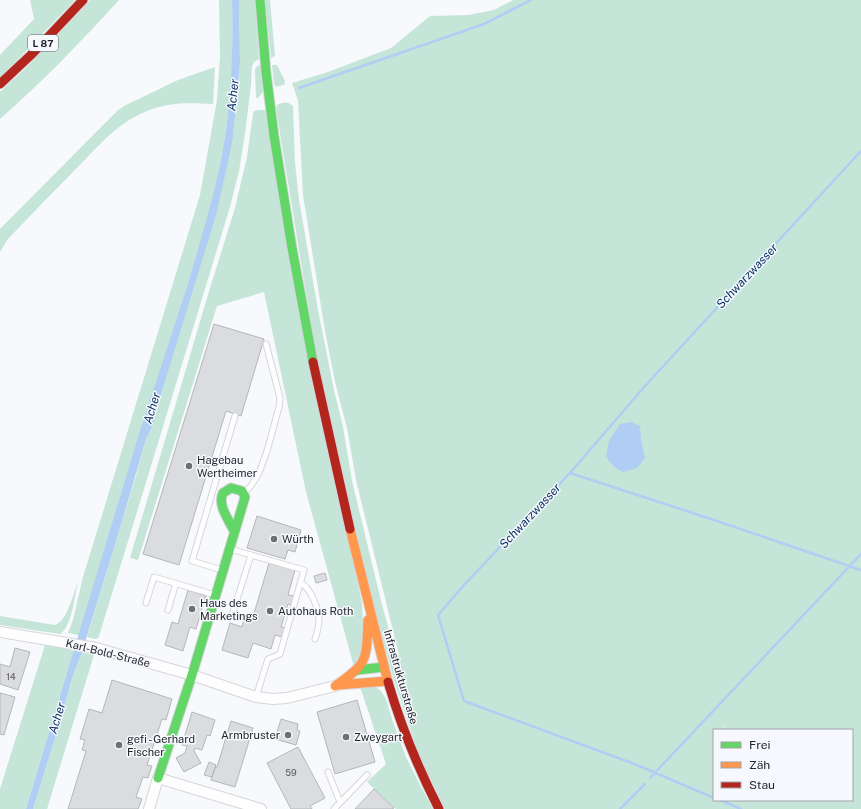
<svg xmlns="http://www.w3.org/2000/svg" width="861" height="809" viewBox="0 0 861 809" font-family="'Public Sans',sans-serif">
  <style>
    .green { fill: #c4e5d8; fill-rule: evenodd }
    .water { fill: #b0cdf4 }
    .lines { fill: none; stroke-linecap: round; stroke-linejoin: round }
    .stream { stroke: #b0cdf4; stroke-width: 2.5 }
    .building { fill: #dbdcdf; stroke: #b5b6b9 }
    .lane-casing { stroke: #d5d6da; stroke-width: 7 }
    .street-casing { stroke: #d5d6da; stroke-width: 12 }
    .fast-casing { stroke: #d5d6da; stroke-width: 11 }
    .slow-casing { stroke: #d5d6da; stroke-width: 11 }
    .jam-casing { stroke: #d5d6da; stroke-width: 11 }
    .lane { stroke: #fefeff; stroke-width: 5 }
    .street { stroke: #fefeff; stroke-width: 10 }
    .fast { stroke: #63d668; stroke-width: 9 }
    .slow { stroke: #ff974d; stroke-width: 9 }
    .jam { stroke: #b3261e; stroke-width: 9 }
    .poi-dot { fill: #6e6f73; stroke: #f6f8fe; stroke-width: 1.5 }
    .labels { text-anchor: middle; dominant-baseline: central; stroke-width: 3; stroke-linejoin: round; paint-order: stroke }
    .number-label { font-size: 9px; fill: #525356 }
    .shield { fill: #f6f8fe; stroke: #636469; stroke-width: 1 }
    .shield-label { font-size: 10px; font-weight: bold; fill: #242529 }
    .poi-label { font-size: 11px; fill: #242529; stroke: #f6f8fe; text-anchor: start }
    .street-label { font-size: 11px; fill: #242529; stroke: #f6f8fe }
    .water-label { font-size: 12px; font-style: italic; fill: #0a3363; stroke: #f6f8fe }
  </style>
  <rect width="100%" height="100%" fill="#f8f9fc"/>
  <path class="green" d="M30 0H75L0 78V55L34 19Z
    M90 0H119C81 42 42 82 0 119V92L27 67Z
    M219 0H232V73L229 109 223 148 210 213 158 380 140 430 79 635 68 633 73 620 83 577 200 195 217 100 220 56Z
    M239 0H255L259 59 254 62 252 66 251 85 245 134 239 171 230 207 100 633 98 638 95 639 87 637 135 479 146 439 153 425 158 404 183 318 233 137 240 63Z
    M265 0H270L275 56 271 58Z
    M513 0H861V809H445L418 753 393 677 350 514 318 366 276 109 277 105C283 102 287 101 293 106L295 163 299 200 318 310 334 390 343 427 352 481 382 605 396 655H399L356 480 347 428 335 382 325 331 303 195 298 100 292 83 328 72 391 48 430 16 468 15 494 10ZM724 724 726 730H852V800H714V730H725Z
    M260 65 263 92 258 98H256L255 70 256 67Z
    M272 65H277L285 81 284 85 276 87 274 84Z
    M215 67 213 104C187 103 171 102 147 111 116 123 94 151 72 173 50 195 29 217 8 239L0 252V229L117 111 124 106 178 80Z
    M259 110H265L362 604 364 645 354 667 306 492 264 292 217 306 138 560 130 558 207 298 235 208 247 157 253 114 254 111Z
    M78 581C75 594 72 627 60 634L0 625V616L55 625C68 620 73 594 78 581Z
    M45 645 74 650 26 809H0V789Z
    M82 652 94 655 47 809H33L60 722 72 678Z
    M360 687H376L381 691 386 699 392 719 406 757 421 787 433 809H396L367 782 386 764Z"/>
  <path class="water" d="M232 0H239L240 63 233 137 228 162 216 215 158 404 153 425 146 439 121 525 82 652 72 678 60 722 33 809H26L140 430C157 380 173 330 189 280 202 236 215 193 223 148 232 99 233 50 232 0Z
    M631 422 640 426 641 440 645 458 637 468 623 472 614 467 606 457 609 440 620 424Z"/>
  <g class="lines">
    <path class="stream" d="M299 88 484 24 531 0
      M570 473 708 518 861 570
      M650 778 861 554
      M714 798 637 765 464 701 438 615 465 584 570 473 645 386 861 151
      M720 800 741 809
      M620 809 645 784"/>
  </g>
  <path class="building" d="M214 324 264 339 241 416 226 411 179 565 143 554Z
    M257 516 301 530 295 552 288 550 285 559 247 548Z
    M269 563 295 570 288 595 294 596 291 605 288 604 281 627 285 628 282 637 275 635 271 649 253 643 248 658 222 650 230 623 242 627 244 618 252 620Z
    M325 573 327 580 316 583 314 576Z
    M188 590 206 596 196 629 190 627 183 651 165 645 172 622 178 624Z
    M15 648 30 652 18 690 0 684V664L10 667Z
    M112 680 172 699 166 720 162 719 147 765 152 766 148 778 143 777 136 797 142 799 138 809H68L86 751 82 750 85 740 80 739 89 709 102 713Z
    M0 693 15 697 4 735 0 734Z
    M357 700 375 762 335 774 317 712Z
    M192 712 215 720 210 736 207 735 202 750 195 748 194 751 201 763 184 772 176 758 185 753 187 746 182 745Z
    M281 719 298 724 297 730 300 731 296 745 275 739Z
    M231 721 253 728 235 787 211 780 215 767H217Z
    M298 747 325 798 310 806 312 809H291L267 763Z
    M209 762 216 765 212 777 204 775Z
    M374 789 394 808 392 809H355Z"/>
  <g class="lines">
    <g class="lane-casing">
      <path id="lane" d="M244 493 251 486 259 473 267 451 279 407 280 398 266 344
        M230 549 304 570 280 654 268 659 256 697
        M222 570 192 561 235 416
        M301 583C311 589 318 607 319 620 319 626 317 633 315 639
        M146 603 154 577 215 595
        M168 610 176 583
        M232 615 251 555
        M328 772 340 802
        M334 809 367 775"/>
    </g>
    <g class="street-casing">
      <path id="street" d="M0 632 96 648 192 675 256 697 273 699 287 698 335 686
        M149 809 158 778 261 809"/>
    </g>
    <g class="fast-casing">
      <path id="fast" d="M260 0 266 72 274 136 292 248 313 362
        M358 670 384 667
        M158 778 192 675 245 497 242 491 231 488 223 493C217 505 229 520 234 531"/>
    </g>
    <g class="slow-casing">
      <path id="slow" d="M350 529 388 682
        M338 685 388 681
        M335 686C369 663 366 660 368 620"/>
    </g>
    <g class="jam-casing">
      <path id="jam" d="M0 84 33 53 83 0
        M313 362 350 529
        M388 682C401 726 418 768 439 809"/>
    </g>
    <use href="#lane" class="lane"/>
    <use href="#street" class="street"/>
    <use href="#fast" class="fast"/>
    <use href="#slow" class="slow"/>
    <use href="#jam" class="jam"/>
  </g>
  <g class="poi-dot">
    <circle cx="189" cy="466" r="4"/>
    <circle cx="274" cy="539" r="4"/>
    <circle cx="192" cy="609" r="4"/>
    <circle cx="270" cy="611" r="4"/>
    <circle cx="288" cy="735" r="4"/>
    <circle cx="346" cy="737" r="4"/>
    <circle cx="119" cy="745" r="4"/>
  </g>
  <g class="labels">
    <g class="number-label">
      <text x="11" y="676">14</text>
      <text x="291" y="772">59</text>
    </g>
    <rect class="shield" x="28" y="35" width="30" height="16" rx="3"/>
    <g class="shield-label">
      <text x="43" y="43">L 87</text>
    </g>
    <g class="poi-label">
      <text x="197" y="460">Hagebau<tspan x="197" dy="13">Wertheimer</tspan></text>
      <text x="282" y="539">Würth</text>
      <text x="200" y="603">Haus des<tspan x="200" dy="13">Marketings</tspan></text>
      <text x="278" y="611">Autohaus Roth</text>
      <text x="280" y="735" text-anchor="end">Armbruster</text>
      <text x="354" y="737">Zweygart</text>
      <text x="127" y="739">gefi - Gerhard<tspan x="127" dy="13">Fischer</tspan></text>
    </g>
    <g class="street-label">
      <text transform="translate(108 653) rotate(14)">Karl-Bold-Straße</text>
      <text transform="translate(401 677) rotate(74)">Infrastrukturstraße</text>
    </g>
    <g class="water-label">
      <text transform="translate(233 95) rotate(-84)">Acher</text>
      <text transform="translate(747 276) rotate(-47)">Schwarzwasser</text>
      <text transform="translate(152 408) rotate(-73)">Acher</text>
      <text transform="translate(530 516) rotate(-47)">Schwarzwasser</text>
      <text transform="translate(57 718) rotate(-73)">Acher</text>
    </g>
  </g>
  <rect x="713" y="729" width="140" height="72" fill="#f6f8fe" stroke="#a2a4a9"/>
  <rect x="721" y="742" width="20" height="6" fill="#63d668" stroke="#a2a4a9"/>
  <text x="749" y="749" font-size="12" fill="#242529">Frei</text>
  <rect x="721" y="762" width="20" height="6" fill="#ff974d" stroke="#a2a4a9"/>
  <text x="749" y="769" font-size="12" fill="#242529">Zäh</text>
  <rect x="721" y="782" width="20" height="6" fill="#b3261e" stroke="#a2a4a9"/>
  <text x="749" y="789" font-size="12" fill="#242529">Stau</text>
</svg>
